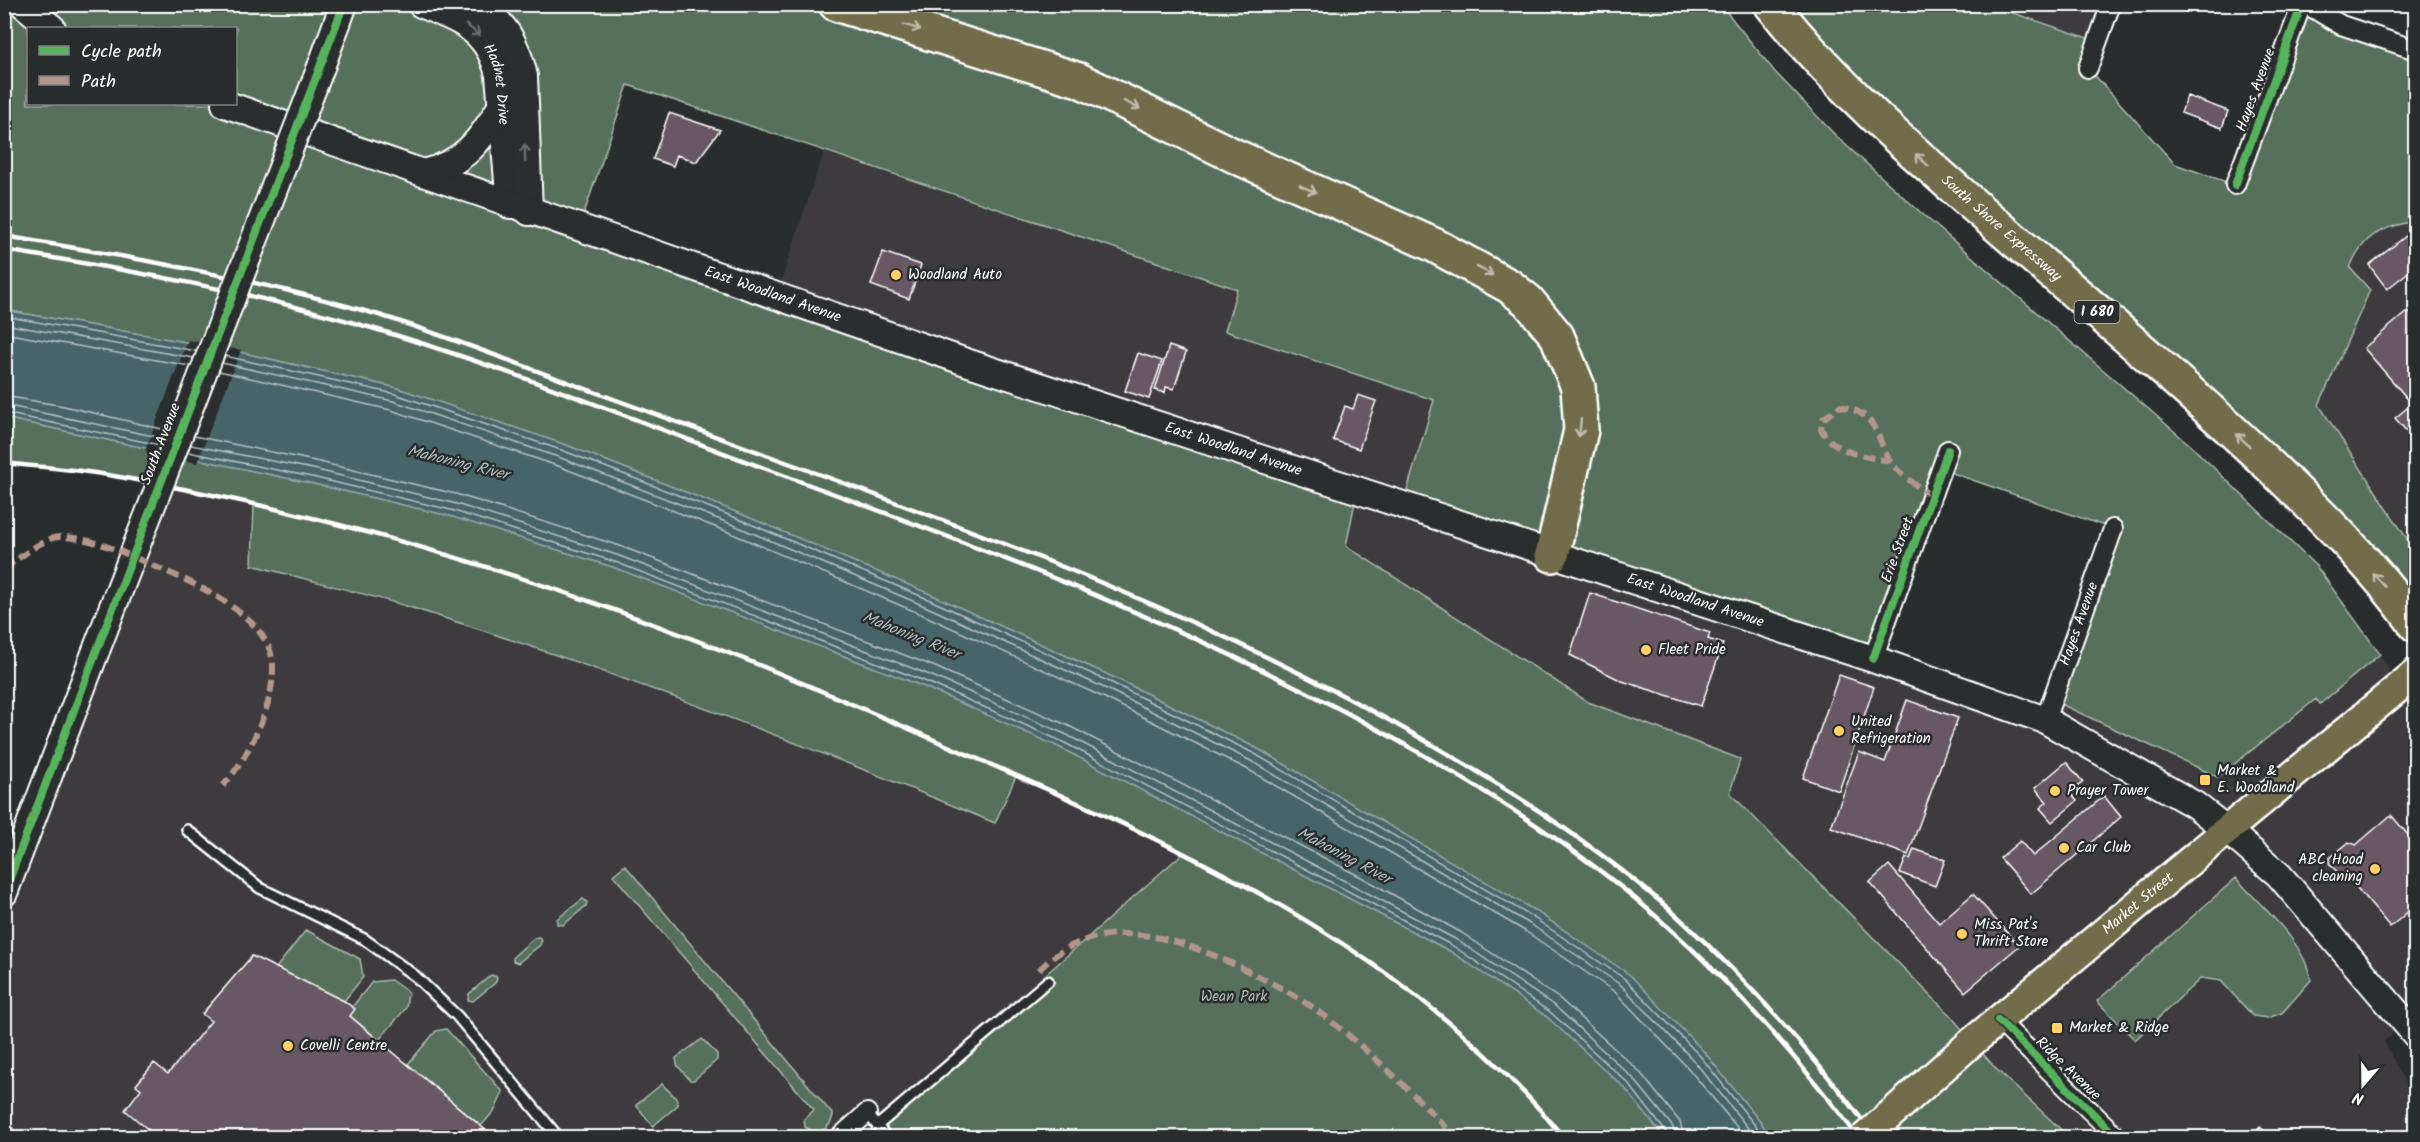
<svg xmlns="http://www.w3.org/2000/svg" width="2420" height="1142" viewBox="0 0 2420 1142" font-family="Kalam,sans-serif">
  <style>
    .built { fill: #3d3a3e }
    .green { fill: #566f5d; stroke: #aab7ae; stroke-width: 1.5; fill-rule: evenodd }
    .water { fill: #466568; stroke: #90a3a4; stroke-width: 1.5 }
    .pier { fill: #2a2d2e }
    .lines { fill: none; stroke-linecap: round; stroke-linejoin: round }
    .shore { stroke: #b5c1c3; stroke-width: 1.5 }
    .building { fill: #685964; stroke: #fff; stroke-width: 1.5 }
    .lane-casing { stroke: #fff; stroke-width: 14 }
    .street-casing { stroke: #fff; stroke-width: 22 }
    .secondary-casing { stroke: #fff; stroke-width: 30 }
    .primary-casing { stroke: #fff; stroke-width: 33 }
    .highway-casing { stroke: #fff; stroke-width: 38 }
    .lane { stroke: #2a2d2e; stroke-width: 9 }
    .street { stroke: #2a2d2e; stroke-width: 18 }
    .secondary { stroke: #2a2d2e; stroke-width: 26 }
    .primary { stroke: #716d4b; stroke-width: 28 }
    .highway { stroke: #716d4b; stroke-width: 33 }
    .rail { stroke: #fff; stroke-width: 4.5 }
    .secondary-bridge-casing { stroke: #fff; stroke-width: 30; stroke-linecap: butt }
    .primary-bridge-casing { stroke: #fff; stroke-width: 33; stroke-linecap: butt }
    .secondary-bridge { stroke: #2a2d2e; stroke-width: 26 }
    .primary-bridge { stroke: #716d4b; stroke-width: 28 }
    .quiet { stroke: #b2968c; stroke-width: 6; stroke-dasharray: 12 6; stroke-linecap: butt }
    .cycleway-casing { stroke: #2a2d2e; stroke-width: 11 }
    .cycleway { stroke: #56b35d; stroke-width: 8 }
    .oneway { stroke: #bfbdae }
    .oneway2 { stroke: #6a6c6d }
    .poi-dot { fill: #ffd166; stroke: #2a2d2e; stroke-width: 2 }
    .labels { text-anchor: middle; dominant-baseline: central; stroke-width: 5; stroke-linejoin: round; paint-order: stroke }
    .shield { fill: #2a2d2e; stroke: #bfc0c0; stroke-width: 1.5 }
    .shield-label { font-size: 14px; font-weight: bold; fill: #fff }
    .street-label { font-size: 15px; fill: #fff; stroke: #2a2d2e }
    .poi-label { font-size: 15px; fill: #fff; stroke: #2a2d2e; text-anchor: start }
    .park-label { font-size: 15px; fill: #aab7ae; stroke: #2a2d2e }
    .water-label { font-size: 16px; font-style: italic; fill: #acbabb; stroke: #2a2d2e }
  </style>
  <rect width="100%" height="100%" fill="#2a2d2e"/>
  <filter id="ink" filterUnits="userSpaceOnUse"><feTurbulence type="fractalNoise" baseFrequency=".0167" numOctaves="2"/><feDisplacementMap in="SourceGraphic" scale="12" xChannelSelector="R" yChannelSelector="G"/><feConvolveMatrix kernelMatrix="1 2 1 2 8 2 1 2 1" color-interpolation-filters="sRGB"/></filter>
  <g filter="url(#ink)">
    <path class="built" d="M2000 5H2111L2097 41 2004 10Z
      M824 151 1237 289 1225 331 1434 400 1403 506 2045 719 2081 624 2376 649 2415 708V1016L2384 1041 2415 1102V1137H2069L1996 1069 1949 1014 1730 793 1740 759 1588 702 1346 546 1357 491 776 297Z
      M2415 151V562L2299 376 2287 292Z
      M153 484 293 512 969 755 1183 853 1044 976 1048 981 887 1138 5 1137 4 893Z"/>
    <path class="green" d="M4 5H421L464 23 475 5H1721L1775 72 1838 138 1927 218 2189 444 2317 567 2380 654 2320 704 2316 699 2218 777 2052 700 2113 529 1941 469 1873 659 1402 507 1434 400 1225 331 1237 289 628 85 579 228 1357 492 1346 546 1588 702 1740 759 1730 793 1949 1014 1996 1069 2069 1137H1772L1705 1053 1629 975 1537 912 1258 749 1115 678 932 595 736 512 566 445 397 388 230 350 5 310ZM28 28H236V104H28Z
      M1771 5H2000L2004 10 2097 41 2088 68 2175 164 2235 185 2302 5 2415 50V221C2383 227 2362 235 2350 268L2370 290 2319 405 2415 551V623Z
      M4 418 310 483 450 516 613 567 925 687 1059 747 1450 951 1546 1016 1624 1087 1664 1137H887L877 1126 1048 981 1044 976 1183 853 1016 776 995 823C802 743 606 668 406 606 355 591 304 579 252 565L254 505 106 475 5 463Z
      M625 865 833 1115C830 1130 819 1136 805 1127L804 1119 814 1110 613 875Z
      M2236 878C2262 908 2304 940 2311 980L2282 1013 2268 1018 2253 1016 2221 981 2201 978 2135 1040 2097 1001Z
      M583 899 587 902 586 906 563 925 557 924V919Z
      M306 930 360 959 363 977 344 1001 276 968Z
      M539 937 542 940 540 945 518 963 513 961V957L534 938Z
      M491 975 497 977 496 982 473 1001 468 1000 469 994Z
      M391 980 408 992 406 1008 379 1040 350 1016 352 1007 372 982Z
      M446 1029 503 1092 495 1110 481 1126 408 1064 436 1031Z
      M702 1039 717 1054V1060L694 1080H690L677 1065 676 1058Z
      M662 1084 676 1098 678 1105 653 1126 636 1105Z
      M5 1119 20 1137H5Z"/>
    <path class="water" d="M4 310 230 350 397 388 566 445 736 512 932 595 1115 678 1258 749 1537 912 1630 975 1705 1053 1772 1137H1664L1624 1087 1546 1016 1450 951 1059 747 925 687 613 567 450 516 310 483 5 418Z"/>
    <path class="pier" d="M188 340 241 350 197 463 145 451Z"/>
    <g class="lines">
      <path class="shore" d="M4 316 196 351
        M4 324 194 358
        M4 333 190 366
        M225 356 395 394 564 451 734 517 930 600 1112 683 1255 754 1534 918 1625 979 1701 1057 1765 1138
        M222 363 393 401 561 458 731 524 927 607 1109 690 1251 761 1530 924 1621 985 1695 1062 1756 1138
        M219 371 391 410 558 466 728 532 923 615 1105 698 1247 769 1525 931 1615 992 1688 1068 1746 1138
        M4 396 64 406 166 430
        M4 405 163 438
        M4 413 160 445
        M194 436 315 461 456 494 620 546 933 666 1069 726 1363 878 1462 933 1560 999 1639 1071 1680 1122 1684 1138
        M191 445 313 469 453 503 617 555 930 675 1065 734 1457 940 1555 1006 1634 1079 1673 1127 1675 1138
        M188 452 312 477 451 510 615 562 927 682 1061 741 1453 946 1550 1012 1628 1083 1666 1132 1668 1138"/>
    </g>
    <path class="building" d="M2187 96 2228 111 2222 128 2181 113Z
      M669 113 720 130 696 162 677 155 673 166 653 159Z
      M2406 236 2416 248V266L2387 289 2369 265Z
      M883 252 921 265 909 299 871 285Z
      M2408 311 2416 320V442L2395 418 2412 404 2364 348Z
      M1169 346 1186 352 1174 389 1166 387 1165 393 1155 390Z
      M1138 353 1162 361 1149 399 1125 391Z
      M1358 395 1376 401 1359 449 1333 440 1345 406 1353 409Z
      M1590 593 1710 633 1708 639 1723 644 1701 706 1622 681 1570 655Z
      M1839 675 1874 687 1839 791 1803 778Z
      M1907 700 1958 718 1908 855 1831 827 1859 752 1885 762Z
      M2066 762 2083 782 2070 793 2077 801 2052 822 2040 808 2047 802 2035 788Z
      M2104 796 2121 817 2031 894 2000 858 2020 841 2033 856Z
      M2391 815 2416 844V905L2390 927 2346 875H2340L2329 863 2330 858 2349 842 2356 845Z
      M1914 849 1945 860 1935 886 1900 873 1906 858 1910 859Z
      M1889 865 1939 923 1973 894 2019 946 1965 992 1870 882Z
      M252 956 344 1001 355 1009 350 1016 495 1138H158L125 1110 141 1089 136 1085 154 1063 168 1074 211 1021 202 1014Z
      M2260 1127 2272 1138H2251Z"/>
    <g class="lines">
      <g class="lane-casing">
        <path id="lane" d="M187 830 260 888 364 939 415 976 457 1016 559 1138
          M867 1113 887 1138
          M877 1126 1048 981"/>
      </g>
      <g class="street-casing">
        <g id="street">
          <path d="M2306 4 2341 25 2416 50"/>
          <path d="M2088 68 2111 4"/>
          <path d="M2235 185 2302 4"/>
          <path d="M1873 659 1948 450"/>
          <path id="s1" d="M2045 720 2113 529"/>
          <path d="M1998 1020 2118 1138"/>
          <path d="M839 1138 867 1113"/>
        </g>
      </g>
      <g class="secondary-casing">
        <g id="secondary">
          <path d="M23 4 52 28"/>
          <path id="s2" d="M421 4C461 21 488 29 499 75L510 205"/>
          <path d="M475 4C504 20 517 45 524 76L529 212"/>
          <path d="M321 67 344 4"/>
          <path id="s3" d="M225 104 966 362 1873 659 2045 720 2195 805 2227 830 2279 875 2416 1035"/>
          <path d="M423 173C466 163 480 140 502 105"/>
          <path d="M4 893 97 648"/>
        </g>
      </g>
      <g class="primary-casing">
        <g id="primary">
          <path id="s4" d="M1972 1042 2416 673"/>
        </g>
      </g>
      <g class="highway-casing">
        <g id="highway">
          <path d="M836 4 1079 80 1235 156 1434 245 1509 286 1528 301 1557 336 1578 387 1581 430 1552 555"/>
          <path id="s5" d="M1771 4C1833 83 1909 149 1984 214 2080 297 2177 378 2269 465 2321 515 2374 566 2416 625"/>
        </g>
      </g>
      <use href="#lane" class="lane"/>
      <use href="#street" class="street"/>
      <use href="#secondary" class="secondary"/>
      <use href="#primary" class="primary"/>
      <use href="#highway" class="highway"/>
      <path class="rail" d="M4 236C131 257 257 279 379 315 434 332 487 352 540 372 620 401 700 430 780 460 1001 540 1220 622 1424 740 1513 791 1600 848 1677 916 1751 983 1816 1058 1876 1138
        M4 250C129 270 254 292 375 329 508 368 642 423 772 471 993 552 1213 634 1418 752 1506 803 1593 859 1668 927 1739 990 1801 1062 1859 1138
        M4 463C39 467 74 469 108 475 327 512 542 578 749 661 816 688 882 717 948 746 1171 842 1407 945 1564 1138"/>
      <g class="secondary-bridge-casing">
        <path id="secondary-bridge" d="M97 648 321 67"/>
      </g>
      <g class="primary-bridge-casing">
        <path id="primary-bridge" d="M1864 1138 1972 1042"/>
      </g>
      <use href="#secondary-bridge" class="secondary-bridge"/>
      <use href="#primary-bridge" class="primary-bridge"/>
      <path class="quiet" d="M1891 461C1866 457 1834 453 1821 429L1823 419 1840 406C1880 414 1874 436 1891 462 1901 476 1918 486 1931 496
        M4 569C17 560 44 537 59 537 94 537 126 554 158 568 195 583 273 618 273 667 273 685 269 703 262 720 253 743 240 767 223 786
        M1039 970C1100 907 1182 939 1250 972 1278 986 1307 1001 1332 1022 1376 1057 1417 1097 1456 1138"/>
      <g class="cycleway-casing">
        <path id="cycleway" d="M2235 185 2302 4
          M1873 659 1948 450
          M4 893 344 4
          M1998 1020 2118 1138"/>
      </g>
      <use href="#cycleway" class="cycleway"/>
    </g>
    <defs><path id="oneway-shaft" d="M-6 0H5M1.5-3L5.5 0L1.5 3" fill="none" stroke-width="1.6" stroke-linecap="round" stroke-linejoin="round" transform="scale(1.5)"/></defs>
    <g class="oneway">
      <use href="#oneway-shaft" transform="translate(912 27) rotate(17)"/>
      <use href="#oneway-shaft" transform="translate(1132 105) rotate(26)"/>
      <use href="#oneway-shaft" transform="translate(1922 160) rotate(-137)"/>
      <use href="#oneway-shaft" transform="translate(1308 189) rotate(24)"/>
      <use href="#oneway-shaft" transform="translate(1485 271) rotate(27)"/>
      <use href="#oneway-shaft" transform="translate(1580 428) rotate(96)"/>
      <use href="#oneway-shaft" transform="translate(2243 440) rotate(-136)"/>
      <use href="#oneway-shaft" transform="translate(2379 580) rotate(-131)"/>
    </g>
    <g class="oneway2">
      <use href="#oneway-shaft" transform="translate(473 30) rotate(38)"/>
      <use href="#oneway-shaft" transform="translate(525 153) rotate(-91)"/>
    </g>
  </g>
  <g class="poi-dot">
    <circle cx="896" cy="275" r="6"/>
    <circle cx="1646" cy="650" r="6"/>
    <circle cx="1839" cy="731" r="6"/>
    <rect x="2199" y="774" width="12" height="12" rx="3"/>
    <circle cx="2055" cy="791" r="6"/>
    <circle cx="2064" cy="848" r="6"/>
    <circle cx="2375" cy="869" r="6"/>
    <circle cx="1962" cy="934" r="6"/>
    <rect x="2051" y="1022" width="12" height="12" rx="3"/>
    <circle cx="288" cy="1046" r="6"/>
  </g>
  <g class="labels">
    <rect class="shield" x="2074.5" y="301" width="45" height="22" rx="4.5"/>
    <g class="shield-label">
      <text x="2097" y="312">I 680</text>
    </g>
    <g class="street-label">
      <text stroke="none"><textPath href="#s2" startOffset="120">Hadnet Drive</textPath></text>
      <text transform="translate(2256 90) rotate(-70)">Hayes Avenue</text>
      <text stroke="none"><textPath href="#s5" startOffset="322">South Shore Expressway</textPath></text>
      <text stroke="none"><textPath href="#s3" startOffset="580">East Woodland Avenue</textPath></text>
      <text transform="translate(161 444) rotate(-69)">South Avenue</text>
      <text stroke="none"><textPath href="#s3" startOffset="1066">East Woodland Avenue</textPath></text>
      <text transform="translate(1898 550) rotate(-70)">Erie Street</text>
      <text stroke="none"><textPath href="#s3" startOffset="1552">East Woodland Avenue</textPath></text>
      <text stroke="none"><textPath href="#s1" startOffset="102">Hayes Avenue</textPath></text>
      <text stroke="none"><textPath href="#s4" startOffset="216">Market Street</textPath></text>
      <text transform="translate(2068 1069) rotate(44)">Ridge Avenue</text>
    </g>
    <g class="poi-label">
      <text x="908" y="275">Woodland Auto</text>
      <text x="1658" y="650">Fleet Pride</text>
      <text x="1851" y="722">United<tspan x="1851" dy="17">Refrigeration</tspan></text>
      <text x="2217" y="771">Market &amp;<tspan x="2217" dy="17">E. Woodland</tspan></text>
      <text x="2067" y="791">Prayer Tower</text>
      <text x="2076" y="848">Car Club</text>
      <text x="2363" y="860" text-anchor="end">ABC Hood<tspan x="2363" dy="17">cleaning</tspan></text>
      <text x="1974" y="925">Miss Pat's<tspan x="1974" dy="17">Thrift Store</tspan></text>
      <text x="2069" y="1028">Market &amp; Ridge</text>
      <text x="300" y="1046">Covelli Centre</text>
    </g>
    <g class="park-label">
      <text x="1234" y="997">Wean Park</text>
    </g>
    <g class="water-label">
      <text transform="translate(458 463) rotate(14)">Mahoning River</text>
      <text transform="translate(911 636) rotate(22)">Mahoning River</text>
      <text transform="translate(1344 856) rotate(28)">Mahoning River</text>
    </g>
  </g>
  <rect width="2420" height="1142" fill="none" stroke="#2a2d2e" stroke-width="24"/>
  <rect x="12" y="12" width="2396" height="1118" fill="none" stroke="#fff" stroke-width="2" filter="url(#ink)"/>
  <rect x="27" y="27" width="210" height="78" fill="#2a2d2e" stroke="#7f8182" stroke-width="1.5"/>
  <rect x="39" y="46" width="30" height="9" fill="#56b35d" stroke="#7f8182" stroke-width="1.5"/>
  <text x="81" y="57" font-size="18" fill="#ffffff">Cycle path</text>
  <rect x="39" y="76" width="30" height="9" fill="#b2968c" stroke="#7f8182" stroke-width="1.5"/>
  <text x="81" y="87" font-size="18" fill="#ffffff">Path</text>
  <g transform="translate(2363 1085) rotate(200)" stroke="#2a2d2e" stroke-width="4.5" paint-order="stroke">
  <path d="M0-4.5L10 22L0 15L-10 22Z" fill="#ffffff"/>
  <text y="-9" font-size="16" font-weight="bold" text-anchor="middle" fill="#ffffff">N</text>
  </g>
</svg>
